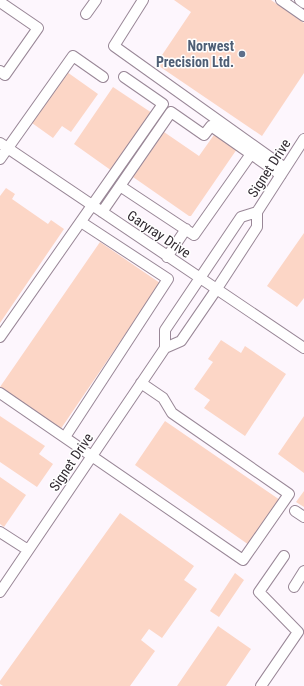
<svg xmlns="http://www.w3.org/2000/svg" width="304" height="686" viewBox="0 0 304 686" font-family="'Roboto Condensed',sans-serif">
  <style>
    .building { fill: #fcd6c6 }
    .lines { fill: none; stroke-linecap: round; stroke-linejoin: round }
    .minor-casing { stroke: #998797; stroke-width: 12 }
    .minor { stroke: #fff; stroke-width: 10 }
    .service-dot { fill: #5c6f8a; stroke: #fff; stroke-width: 1.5 }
    .labels { text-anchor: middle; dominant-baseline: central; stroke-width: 3; stroke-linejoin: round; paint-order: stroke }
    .service-label { font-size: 14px; font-weight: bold; fill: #4e5e75; stroke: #fff; text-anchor: end }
    .street-label { font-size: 14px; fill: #322b32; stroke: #fff }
  </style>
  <rect width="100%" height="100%" fill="#fdf6fd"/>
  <path class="building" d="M174 0H271L304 23V73L262 136 156 64 191 12Z
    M67 72 98 94 71 132 62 126 53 138 32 123Z
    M113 87 152 113 112 171 74 144Z
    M164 132 199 156 216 132 237 149 191 216H189L133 177Z
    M6 188 15 194 12 199 48 224 51 220 64 229 0 323V196Z
    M304 233V298L297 307 267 286Z
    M100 242 160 283 60 430 0 387Z
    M221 340 241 353 245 346 286 374 245 436 204 408 210 400 194 389 213 362 208 359Z
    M0 416 45 446 39 454 53 464 37 487 0 462Z
    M304 416V473L278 454Z
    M165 421 280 500 249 545 135 465Z
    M0 477 26 495 4 527 0 524Z
    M304 491V507L296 502Z
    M120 513 194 566 184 580 197 589 162 638 149 629 141 640 155 651 130 686H3L0 684V681Z
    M235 573 244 580 219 617 210 611Z
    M218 626 251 649 226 686H177Z"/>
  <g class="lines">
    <g class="minor-casing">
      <path id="minor" d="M143 0 114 46 285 168
        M281 0 304 16
        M300 0 304 3
        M0 2 38 28 5 75 0 71
        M86 14 96 0
        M0 143 304 348
        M0 159 73 56 103 77
        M120 186 194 235 251 154 281 175
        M102 212 171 112 204 135 211 126 251 154
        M167 257 186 229
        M0 337 163 104 124 77
        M165 348V330L241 217 257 212
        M0 393 243 560 289 494 172 413 163 398 141 383
        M65 437 168 279 81 222
        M295 511 304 517
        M0 532 28 550
        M294 587 304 571
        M0 592 165 348 181 341 216 290 257 227V212L304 139
        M261 686 298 632 259 592 284 556"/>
    </g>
    <use href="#minor" class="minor"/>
  </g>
  <circle class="service-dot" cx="242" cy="54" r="4"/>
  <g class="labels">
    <g class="service-label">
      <text x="234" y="46">Norwest<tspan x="234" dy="16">Precision Ltd.</tspan></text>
    </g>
    <g class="street-label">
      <text transform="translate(269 168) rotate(-57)">Signet Drive</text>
      <text transform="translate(159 234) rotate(34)">Garyray Drive</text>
      <text transform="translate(71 462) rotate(-56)">Signet Drive</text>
    </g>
  </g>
</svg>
